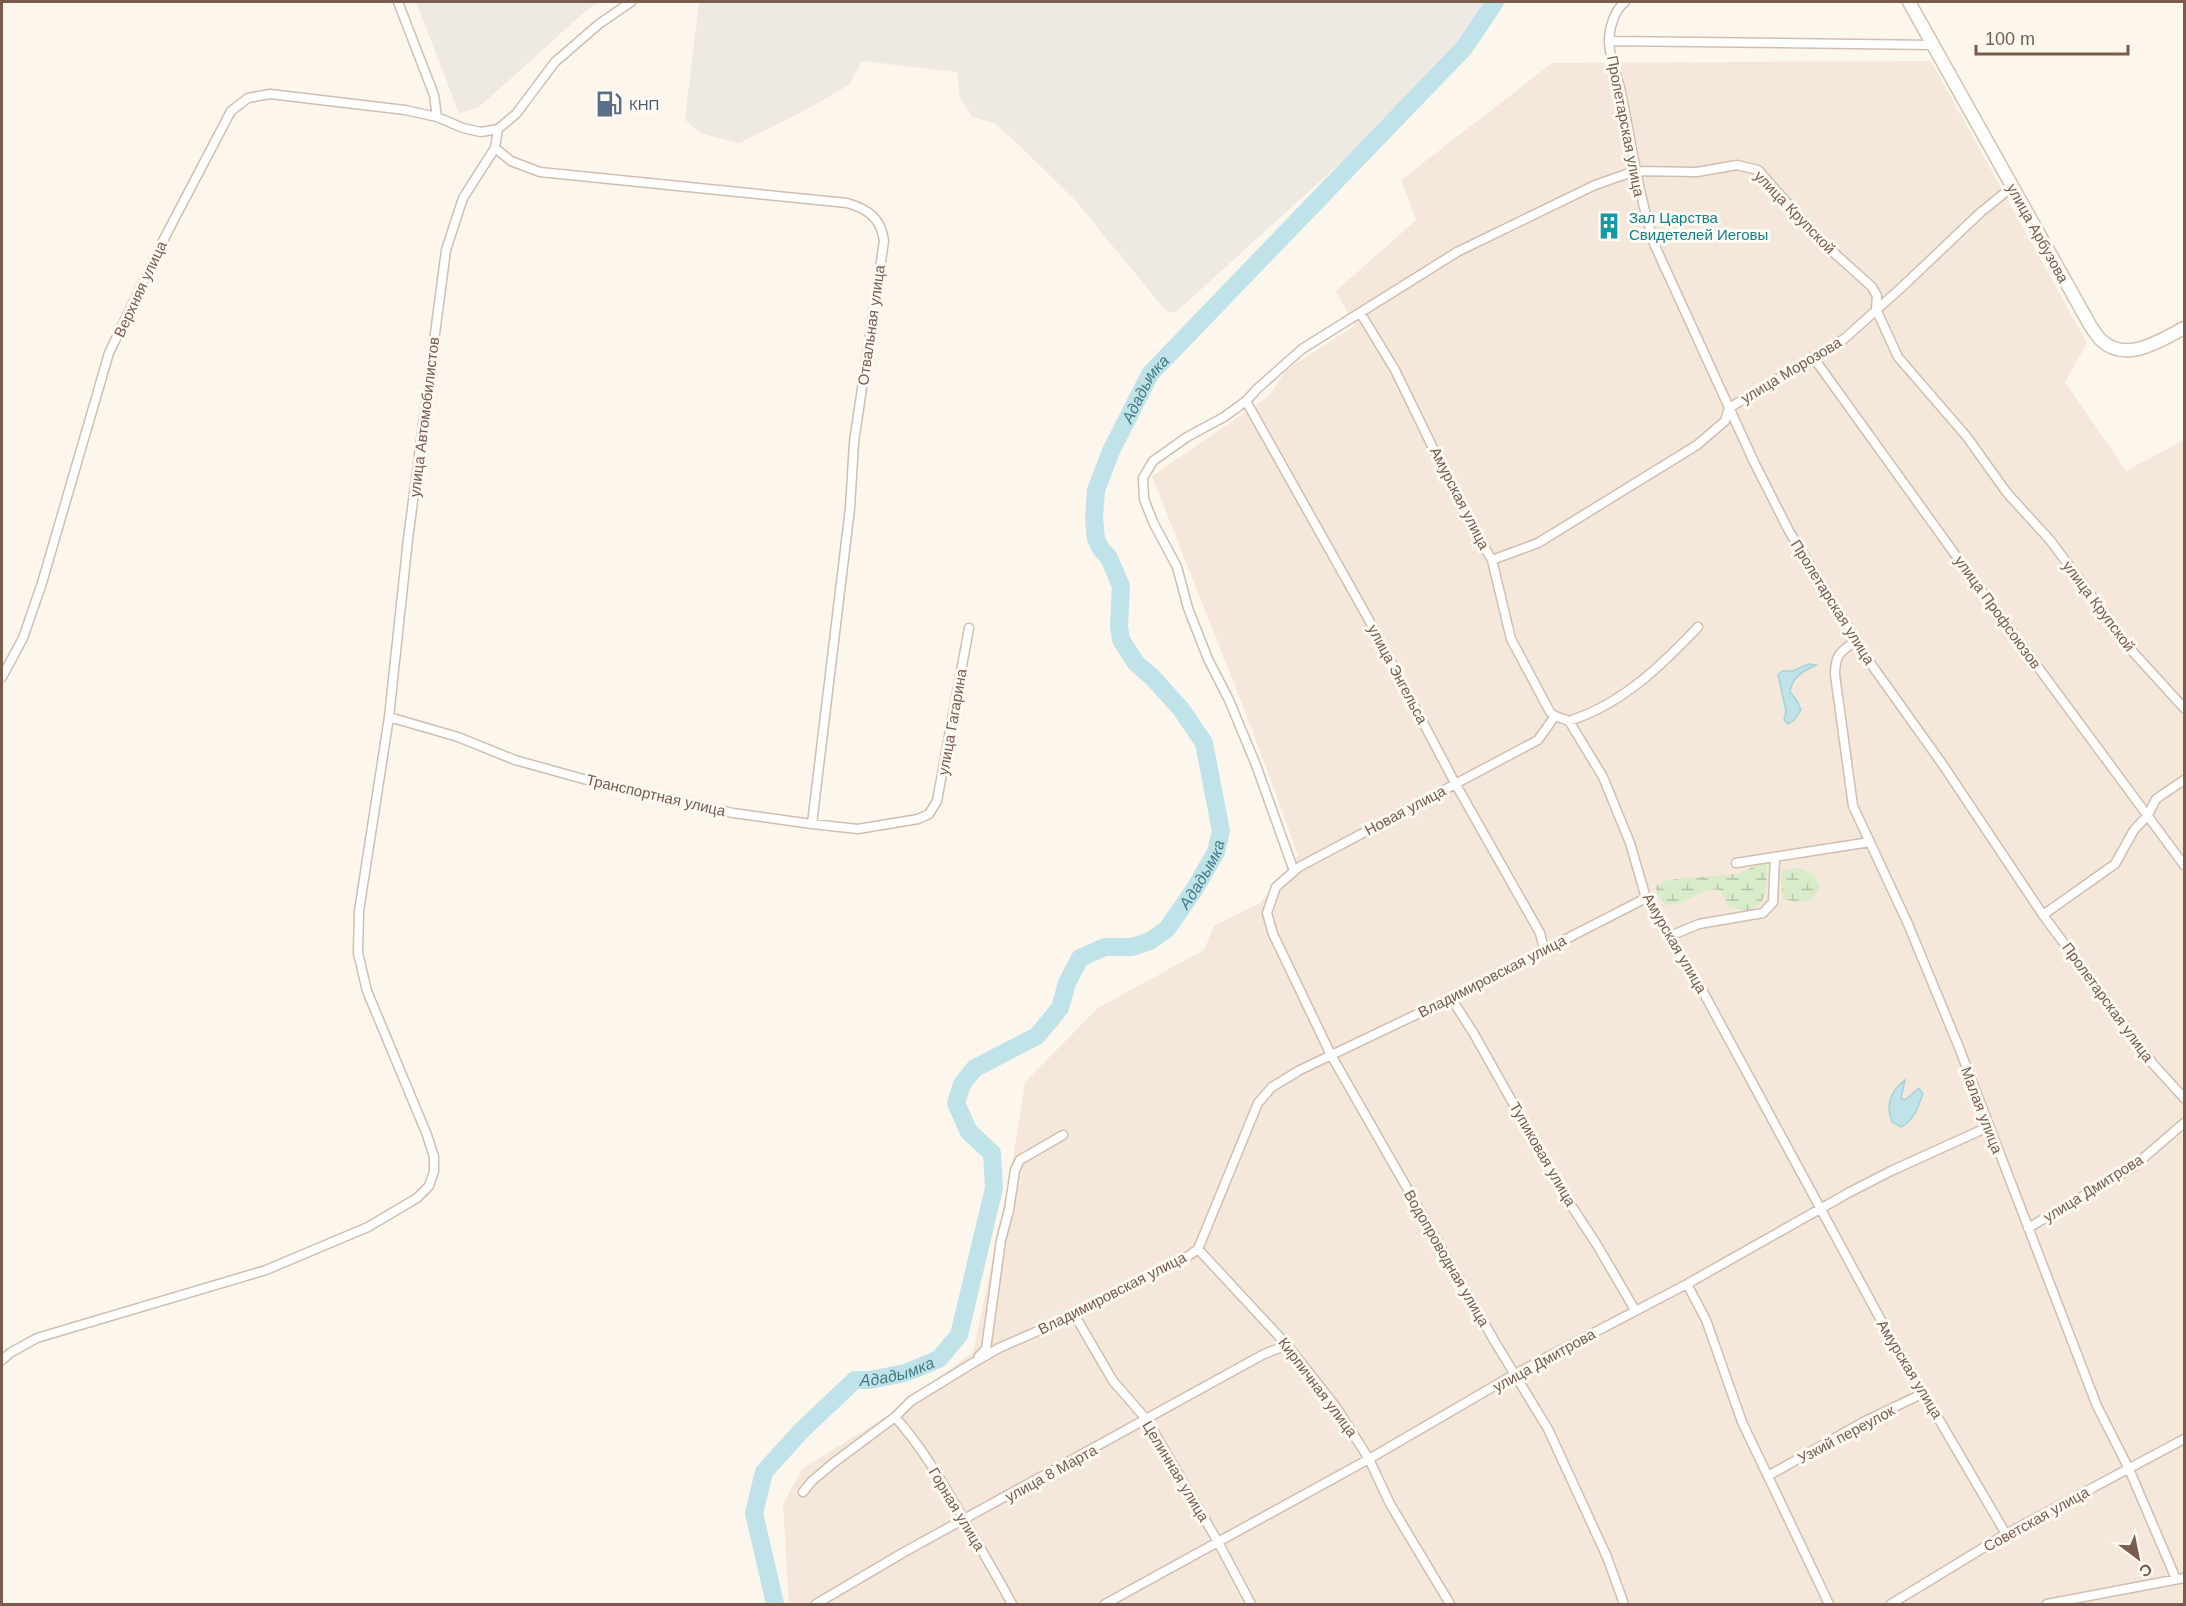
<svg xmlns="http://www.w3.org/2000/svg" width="2186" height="1606" viewBox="0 0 2186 1606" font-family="Arial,sans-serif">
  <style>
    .residential { fill: #f5e8da }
    .industrial { fill: #efe9e4 }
    .wetland { fill: url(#wetland-marsh) }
    .water { fill: #bfe3e8; stroke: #a5d3da; stroke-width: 1.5 }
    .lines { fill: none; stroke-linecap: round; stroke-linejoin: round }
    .river { stroke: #bfe3e8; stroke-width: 18 }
    .street-casing { stroke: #d1beb0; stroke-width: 11 }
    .secondary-casing { stroke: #d6c0b0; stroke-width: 15 }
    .street { stroke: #fff; stroke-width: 8 }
    .secondary { stroke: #fff; stroke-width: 12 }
    .labels { text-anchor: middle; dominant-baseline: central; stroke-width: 6; stroke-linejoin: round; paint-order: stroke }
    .service-label { font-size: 15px; fill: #4e5e75; stroke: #fffaf3; text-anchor: start }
    .street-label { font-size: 15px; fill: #7a5c4d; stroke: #fffaf3 }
    .culture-label { font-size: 15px; fill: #0d838f; stroke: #fffaf3; text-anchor: start }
    .water-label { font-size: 16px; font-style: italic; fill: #437c86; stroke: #fffaf3 }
  </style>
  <defs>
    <pattern id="wetland-marsh" width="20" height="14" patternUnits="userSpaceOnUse" patternTransform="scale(1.5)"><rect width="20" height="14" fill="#d8ecc9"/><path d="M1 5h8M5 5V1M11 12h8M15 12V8" fill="none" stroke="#b4c2a5"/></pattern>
  </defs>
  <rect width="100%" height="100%" fill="#fdf6ec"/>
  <path class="residential" d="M1931 61 2087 343 2065 382 2126 471 2184 440V1604H789L783 1504 802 1469 887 1416 973 1352 1010 1178 1025 1082 1098 1008 1204 950 1214 926 1260 903 1298 855 1253 732 1152 476 1269 396 1286 370 1354 326 1336 291 1416 220 1401 180 1552 63Z"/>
  <path class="industrial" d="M416 2H600L588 9 479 107 459 113Z
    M699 2H1483V20L1437 75 1175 313 1165 310 1075 200 1021 147 996 124 972 117 960 98 957 72 862 61 849 85 802 112 739 143 702 134 685 120Z"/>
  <path class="wetland" d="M1760 863 1766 864 1767 866C1767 894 1765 920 1728 906L1720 890 1710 889 1680 903 1665 905 1657 895 1656 886 1666 881 1683 878 1739 874Z
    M1798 868 1813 874 1820 887C1810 905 1802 903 1783 899L1781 876 1782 870Z"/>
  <path class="water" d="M1808 664 1816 665C1803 671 1792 677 1790 692L1797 701 1801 710 1794 720 1788 724 1784 720 1786 711 1778 675 1782 671H1793Z
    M1905 1080 1901 1098 1905 1100 1919 1088 1923 1094C1917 1108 1915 1120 1901 1127L1892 1122C1885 1105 1891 1091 1905 1080Z"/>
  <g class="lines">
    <path class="river" id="s1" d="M775 1604 754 1513 764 1472 802 1430 855 1380H870L905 1373 939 1359 959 1335 994 1188 992 1153 969 1132 956 1103 962 1084 975 1068 1037 1036 1060 1008 1067 983 1080 958 1105 947H1132L1150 941 1167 929 1194 890 1216 852 1221 831 1204 743 1181 709 1153 678 1136 663 1121 640 1119 626 1121 586 1109 558 1101 549 1096 539 1094 518 1096 490 1111 451 1150 374 1464 48 1495 2"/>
    <g class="street-casing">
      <path id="street" d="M398 2 434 95 437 117
        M1625 2C1615 10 1610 25 1609 39 1608 55 1619 80 1622 97 1632 147 1639 197 1655 246L1754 462 1789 531 1832 601 1871 664 1943 765 2043 915 2154 1065 2184 1098
        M1609 41 1933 45
        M495 148 511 161 540 172 847 203C868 209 881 218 884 241L854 442 850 508 812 824
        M1361 314 1395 370 1467 518 1492 560 1511 639 1550 712 1555 716 1569 721 1603 777 1630 843 1646 898 1701 988 1883 1324 2006 1534
        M1813 357 1967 571 2184 865
        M1246 401 1369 620 1455 783 1540 933 1544 949
        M1492 560 1538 543 1697 445 1725 421 1729 408 1844 339 1902 287 1981 212 2012 187
        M1857 640C1840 652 1835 654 1835 675L1853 806 1908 924 1958 1045 2097 1406 2129 1469 2176 1579
        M2 677 23 638 42 583 109 353 166 235 231 111 248 98 270 94 405 110 437 117 463 128 481 132 498 129 516 114 555 62 599 24 631 2
        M1555 716 1538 740 1299 867 1276 887 1267 913 1273 934 1331 1055 1495 1342 1548 1429 1607 1557 1624 1604
        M389 717 458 737 515 760 587 780 733 813 812 824 858 829 918 819 929 814 937 801 969 628
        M1569 721C1622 704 1661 666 1698 627
        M1736 863 1870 842
        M1294 871 1256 765 1229 700 1208 659 1188 608 1177 567 1153 522 1144 499 1143 478 1153 461 1187 437 1224 417 1246 401 1258 388 1302 349 1457 252 1595 185 1635 171 1697 172 1737 165 1758 170 1821 241 1872 287 1877 296 1876 309 1898 357 1967 437 2007 493 2050 540 2133 652 2184 708
        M2043 915 2115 864 2134 830 2148 815 2156 799 2184 780
        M1670 936 1699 924 1763 913 1773 902 1775 857
        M1451 998 1474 1034 1567 1199 1597 1245 1635 1310
        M2028 1228 2133 1167 2184 1123
        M1198 1249 1287 1345 1336 1407 1369 1459 1390 1504 1450 1604
        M1687 1284 1706 1320 1742 1422 1829 1604
        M1074 1314 1113 1381 1147 1420 1218 1542 1251 1604
        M979 1356 986 1349 1001 1240 1009 1210 1015 1170 1020 1160 1063 1135
        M2 1360 10 1353 37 1338 266 1270 368 1227 417 1198 429 1186 434 1171V1157L427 1135 367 991 358 953 359 911 389 717 408 539 446 250 463 198 495 148 498 129
        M895 1417C922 1447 942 1482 962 1516 979 1546 996 1574 1012 1604
        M1768 1476 1865 1421 1924 1393
        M803 1492 812 1481 832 1464 895 1417 911 1401 973 1363 999 1348 1056 1323 1187 1257 1198 1249 1258 1103 1272 1087 1300 1070 1451 998 1646 898
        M816 1604 906 1551 1264 1354 1287 1345
        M1105 1604 1369 1459 1515 1374 1687 1284 1850 1192 1891 1171 1988 1127
        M1891 1604 2006 1534 2184 1439
        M2047 1604 2184 1578"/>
    </g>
    <g class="secondary-casing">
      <path id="secondary" d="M1909 2 2090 325C2093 330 2097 336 2101 340 2126 364 2161 340 2184 328"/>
    </g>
    <use href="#street" class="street"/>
    <use href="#secondary" class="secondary"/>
  </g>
  <defs>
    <g id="fuel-bare" transform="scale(2.07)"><path d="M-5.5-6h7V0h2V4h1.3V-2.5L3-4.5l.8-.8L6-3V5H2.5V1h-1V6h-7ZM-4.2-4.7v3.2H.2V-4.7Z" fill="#5c6f8a" stroke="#fffaf3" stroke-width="2.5" paint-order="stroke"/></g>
    <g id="building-bare" transform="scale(2.07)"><path d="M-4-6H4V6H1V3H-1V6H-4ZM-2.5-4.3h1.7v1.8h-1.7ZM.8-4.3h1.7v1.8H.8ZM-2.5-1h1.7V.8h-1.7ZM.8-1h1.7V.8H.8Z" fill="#0f9aa8" stroke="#fffaf3" stroke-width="2.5" paint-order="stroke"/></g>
  </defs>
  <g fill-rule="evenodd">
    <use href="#fuel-bare" x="609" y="104"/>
    <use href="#building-bare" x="1609" y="226"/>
  </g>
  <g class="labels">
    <g class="service-label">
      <text x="629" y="104">КНП</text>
    </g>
    <g class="street-label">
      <text transform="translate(1626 126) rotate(79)">Пролетарская улица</text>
      <text transform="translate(1795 212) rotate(46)">улица Крупской</text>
      <text transform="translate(2038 233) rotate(61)">улица Арбузова</text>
      <text transform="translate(140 289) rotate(-65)">Верхняя улица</text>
      <text transform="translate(871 325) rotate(-82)">Отвальная улица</text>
      <text transform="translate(1791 370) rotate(-31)">улица Морозова</text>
      <text transform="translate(424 417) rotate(-83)">улица Автомобилистов</text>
      <text transform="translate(1460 498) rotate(63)">Амурская улица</text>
      <text transform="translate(1833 602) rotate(58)">Пролетарская улица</text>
      <text transform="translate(2099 606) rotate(53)">улица Крупской</text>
      <text transform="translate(1998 612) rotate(54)">улица Профсоюзов</text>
      <text transform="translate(1398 674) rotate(62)">улица Энгельса</text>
      <text transform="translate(952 722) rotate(-80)">улица Гагарина</text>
      <text transform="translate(656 795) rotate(13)">Транспортная улица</text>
      <text transform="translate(1405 810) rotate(-28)">Новая улица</text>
      <text transform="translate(1675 943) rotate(60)">Амурская улица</text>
      <text transform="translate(1492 976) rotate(-27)">Владимировская улица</text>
      <text transform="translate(2108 1002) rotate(54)">Пролетарская улица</text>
      <text transform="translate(1982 1110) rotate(69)">Малая улица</text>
      <text transform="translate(1543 1154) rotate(60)">Тупиковая улица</text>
      <text transform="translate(2093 1188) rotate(-32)">улица Дмитрова</text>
      <text transform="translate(1447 1258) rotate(60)">Водопроводная улица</text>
      <text transform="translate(1112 1293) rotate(-27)">Владимировская улица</text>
      <text transform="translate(1544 1360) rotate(-29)">улица Дмитрова</text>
      <text transform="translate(1910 1369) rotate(59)">Амурская улица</text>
      <text transform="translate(1318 1387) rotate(53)">Кирпичная улица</text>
      <text transform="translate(1846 1434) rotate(-28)">Узкий переулок</text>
      <text transform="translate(1176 1471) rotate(59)">Целинная улица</text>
      <text transform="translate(1051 1473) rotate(-29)">улица 8 Марта</text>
      <text transform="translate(957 1509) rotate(59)">Горная улица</text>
      <text transform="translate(2036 1519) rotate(-29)">Советская улица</text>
    </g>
    <g class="culture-label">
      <text x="1629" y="217">Зал Царства<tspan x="1629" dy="17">Свидетелей Иеговы</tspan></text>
    </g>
    <g class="water-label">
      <text stroke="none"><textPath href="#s1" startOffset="1533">Ададымка</textPath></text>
      <text stroke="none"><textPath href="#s1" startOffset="993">Ададымка</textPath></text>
      <text stroke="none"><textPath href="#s1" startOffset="308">Ададымка</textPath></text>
    </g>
  </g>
  <rect width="2186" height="1606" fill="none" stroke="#7a5c4d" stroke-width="6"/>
  <g transform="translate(2138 1558) rotate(148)" stroke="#fffaf3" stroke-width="4.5" paint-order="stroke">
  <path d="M0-4.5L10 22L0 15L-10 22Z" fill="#7a5c4d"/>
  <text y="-9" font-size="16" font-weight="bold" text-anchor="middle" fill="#7a5c4d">С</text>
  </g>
  <path d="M1976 45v9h152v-9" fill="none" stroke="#7a5c4d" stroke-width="3"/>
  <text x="1985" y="45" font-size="18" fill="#7a5c4d" stroke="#fffaf3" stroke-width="4.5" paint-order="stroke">100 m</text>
</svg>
